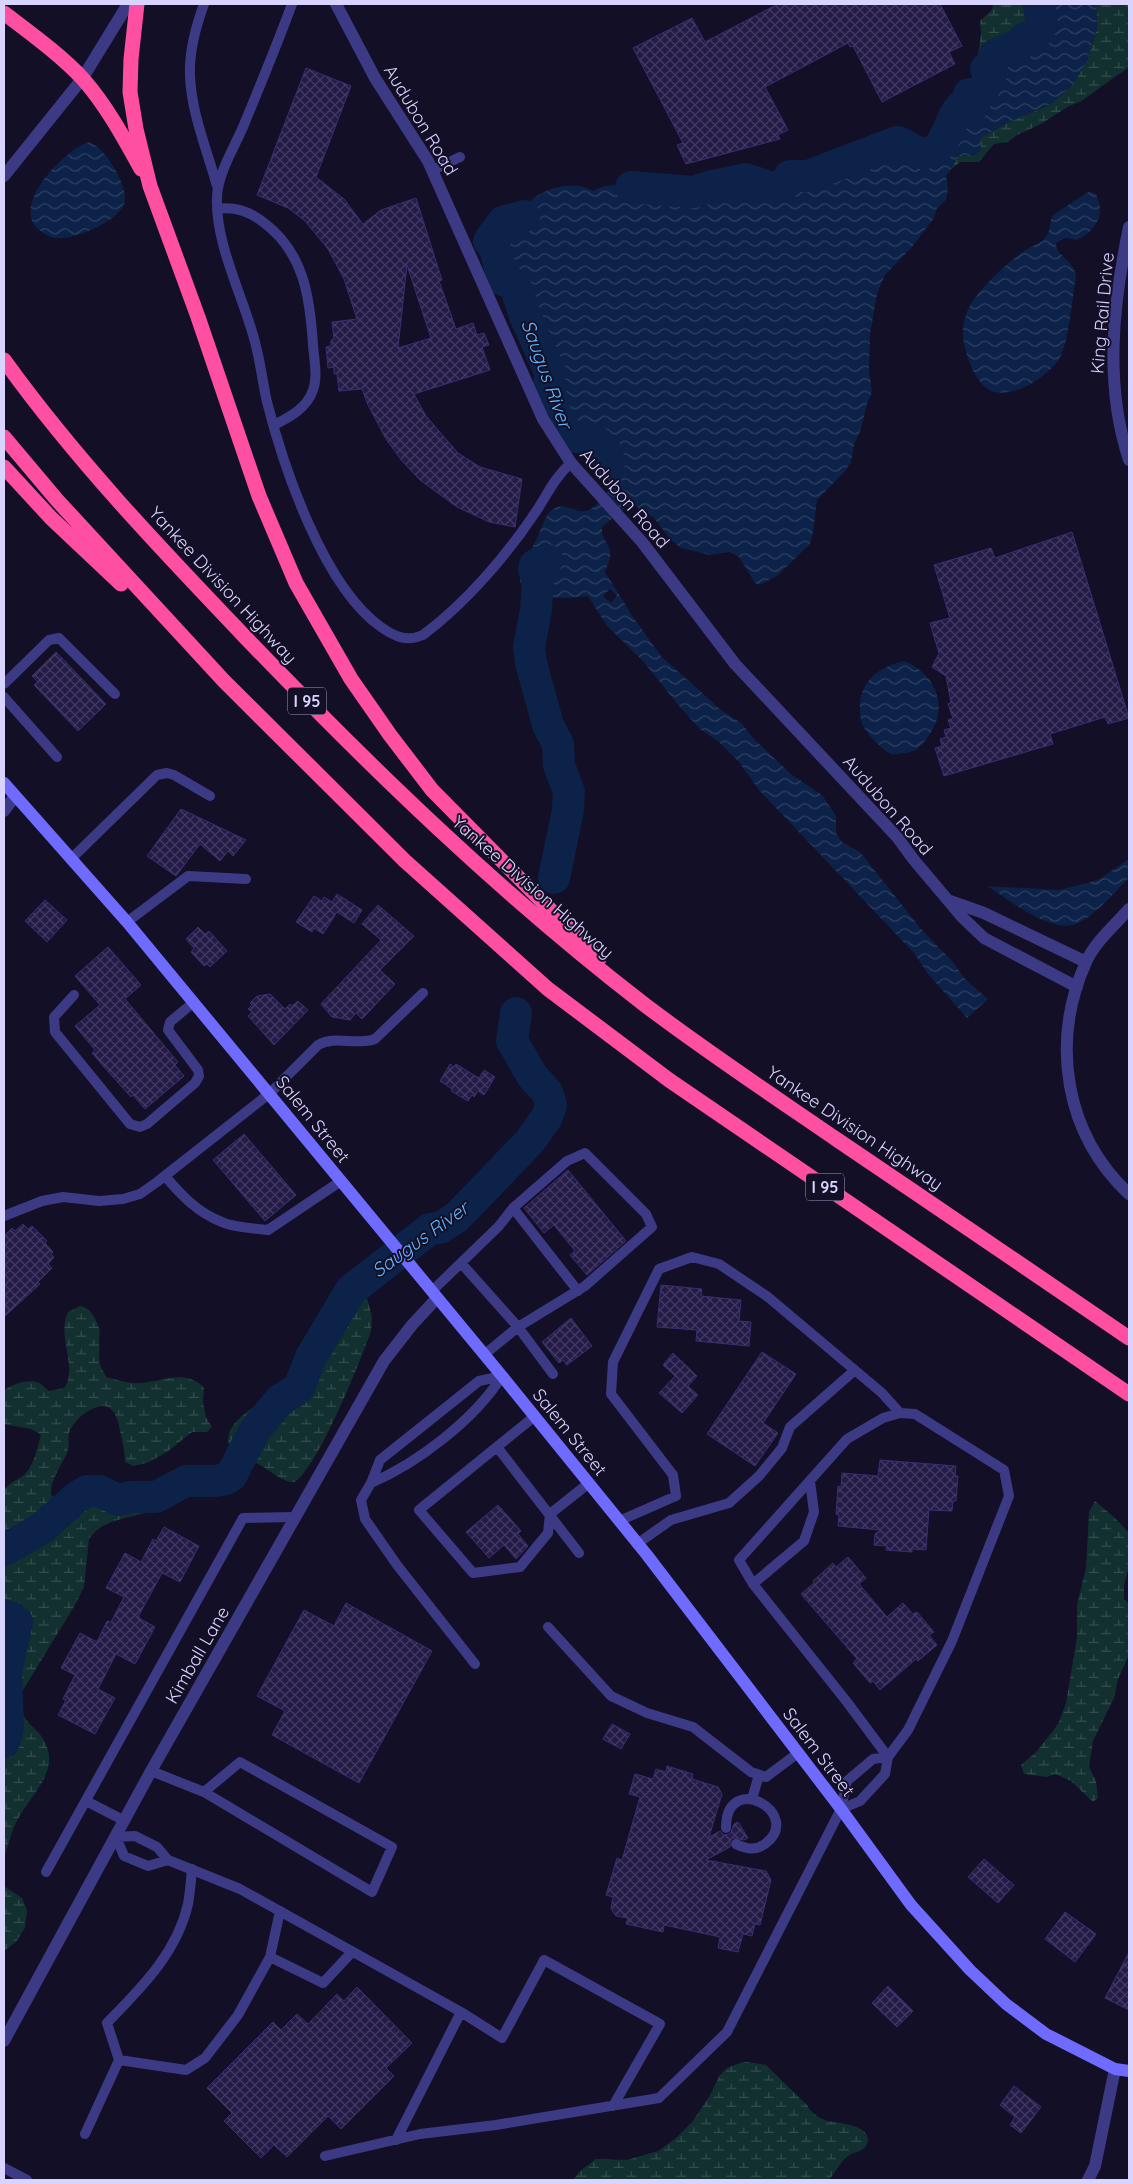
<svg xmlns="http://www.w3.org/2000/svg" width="1133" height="2184" viewBox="0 0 1133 2184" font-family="Quicksand,sans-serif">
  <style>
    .wetland { fill: url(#wetland-marsh) }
    .water { fill: url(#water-waves); fill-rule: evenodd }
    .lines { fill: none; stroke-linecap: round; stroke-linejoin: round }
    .river { stroke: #0c2248; stroke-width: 32 }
    .building { fill: url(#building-cross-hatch); stroke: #3b2d73; fill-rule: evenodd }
    .service { stroke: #3d3a85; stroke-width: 10 }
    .minor { stroke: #3d3a85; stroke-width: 12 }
    .tertiary { stroke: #3d3a85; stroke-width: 12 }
    .secondary { stroke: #6f6bff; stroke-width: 12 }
    .motorway { stroke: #ff4fa3; stroke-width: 15 }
    .labels { text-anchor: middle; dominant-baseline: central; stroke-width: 4; stroke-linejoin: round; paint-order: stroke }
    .shield { fill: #130f26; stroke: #9e99be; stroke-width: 1 }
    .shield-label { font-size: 16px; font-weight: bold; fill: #d9d4ff }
    .street-label { font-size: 18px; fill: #d9d4ff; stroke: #130f26 }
    .water-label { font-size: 19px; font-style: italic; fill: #62b6ff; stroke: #130f26 }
  </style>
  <defs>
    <pattern id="wetland-marsh" width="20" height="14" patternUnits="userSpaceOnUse" patternTransform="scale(1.25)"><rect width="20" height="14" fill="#12302f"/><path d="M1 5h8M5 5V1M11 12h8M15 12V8" fill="none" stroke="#344d4e"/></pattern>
    <pattern id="water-waves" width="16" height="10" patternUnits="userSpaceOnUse" patternTransform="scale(1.25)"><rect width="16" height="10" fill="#0c2248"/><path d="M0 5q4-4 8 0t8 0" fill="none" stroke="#2f4163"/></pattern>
    <pattern id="building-cross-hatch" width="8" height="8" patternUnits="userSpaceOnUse" patternTransform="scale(1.25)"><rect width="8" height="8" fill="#241b47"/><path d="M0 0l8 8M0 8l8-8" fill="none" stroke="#433b63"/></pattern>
  </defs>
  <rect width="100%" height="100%" fill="#130f26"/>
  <path class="wetland" d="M993 4H1040L1037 27 991 90 970 111 950 125 956 143 931 157 927 156C941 149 953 134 938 121L956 105 976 70 981 33 980 21 992 10Z
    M1096 4H1129V67L1080 102 1069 106 1041 124 1017 135 1008 142 994 144 979 162H960L949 171 959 156H973L980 138 1009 122 1050 105 1087 60 1097 29Z
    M353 1270 375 1291 367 1298 372 1317 371 1331C360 1362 319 1465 295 1482 274 1482 260 1455 240 1462 237 1457 231 1451 229 1445 222 1421 262 1404 275 1392L309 1350 329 1309 340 1291 343 1278Z
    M80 1306C92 1308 96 1320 100 1330 99 1334 99 1362 100 1365 101 1369 105 1373 106 1377 117 1380 129 1384 141 1383 165 1381 183 1369 204 1387L203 1402 206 1417 212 1427 207 1432H192L167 1452 147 1463 133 1466 125 1462C125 1452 123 1445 121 1435 118 1419 114 1398 92 1409 83 1413 74 1422 70 1430 67 1437 70 1446 67 1453 61 1466 50 1480 51 1495L59 1500 108 1483 150 1495 152 1506 147 1512C126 1520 103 1518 89 1539L84 1587 75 1605 20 1695C21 1730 38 1722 47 1747 58 1775 25 1801 15 1825 10 1836 8 1847 4 1858V1490C9 1482 19 1480 26 1473 35 1462 37 1448 41 1435L31 1429 4 1424V1391C10 1384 29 1378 39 1383 43 1385 46 1389 49 1391L64 1388C79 1369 56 1336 68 1312Z
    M1095 1501 1115 1518 1129 1533V1567L1124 1585V1599L1129 1604V1655L1118 1679 1114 1698 1093 1741 1089 1767 1096 1781 1098 1798 1093 1802 1071 1781 1055 1774 1047 1777 1024 1774 1021 1765 1036 1752 1053 1731 1059 1722 1066 1703 1077 1637V1604L1086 1568 1089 1512Z
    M4 1886 22 1898 27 1910 25 1928 16 1942 4 1951Z
    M748 2062 766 2065 807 2105C810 2112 820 2119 828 2121 838 2123 874 2125 867 2144 863 2153 854 2151 848 2156 840 2162 835 2173 829 2180H573L580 2171 596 2159 627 2160 658 2151 676 2138 692 2122 709 2097 720 2075 727 2068 740 2063Z"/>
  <path class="water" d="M1040 4H1096L1097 29 1087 60 1073 85 1050 105 1009 122 980 138 981 151 973 156H959L946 176 948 189 946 200 937 208 934 218 912 247 885 275 877 294 870 334 869 371 872 392 867 404 861 429 854 445 851 462 845 471 817 500 813 532 810 544 778 575 760 585 755 583 739 557 729 552 710 555 681 548 670 539 654 518 631 503 602 527C601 548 619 541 605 572L633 617 661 656 721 710 741 723 755 740 791 774 822 795 836 816V833L842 842 860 852 921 929 952 961 966 980 988 999 967 1018 928 974 914 953 759 790 739 762 719 742 700 729 679 706 643 661 607 626 588 596C573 598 519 603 520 579 520 566 528 555 534 544 540 534 542 522 549 513 563 498 571 513 585 511 595 510 606 493 613 486L604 475 603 462 589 452 550 392 536 352 526 337 522 320 509 280 490 240C496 220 499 219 518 214 533 192 568 177 593 191L604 186 667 181C679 194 682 196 700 195L769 183 779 179 809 180 841 169 868 163 910 142 927 156 931 157 956 143 950 125 953 116 970 111 991 90 1037 27ZM610 589 617 596 611 603 603 596Z
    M88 142C104 145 127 184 125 200 124 220 73 241 55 238 49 237 43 233 38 229 11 204 64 151 88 142Z
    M1088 192 1095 193C1107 212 1096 231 1077 240L1065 238 1056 243C1056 257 1074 259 1076 277 1072 297 1069 344 1059 359 1047 377 1016 397 994 392 976 388 963 350 963 334 962 327 965 318 967 312 975 291 1009 261 1027 249 1033 245 1040 244 1044 239 1051 233 1049 223 1053 215Z
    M904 661C937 674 950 709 927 738 921 747 914 753 903 753 899 754 894 755 891 754 887 752 882 748 879 745 872 739 866 732 862 724 860 718 860 712 860 706 861 679 880 667 904 661Z
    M1129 859V878C1115 891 1092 920 1073 925 1047 931 1008 899 987 886L1060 890 1098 880Z"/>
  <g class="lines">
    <path class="river" d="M631 187 694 192 712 186 746 179 772 188 783 186 790 176H808L897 142C906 143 911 152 921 153 948 156 947 117 963 105L972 107 969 94H980L990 78 986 69 991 66 995 55 1022 43 1024 39 1036 34 1042 24 1039 4
      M524 216 503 222 489 241 495 248 503 280 510 282 516 288 525 316 550 372 549 387 554 409 562 426 570 436C592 439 604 439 609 462
      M547 560 535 565 534 570 538 579 536 610 529 647 531 663 548 725 558 744 559 765 569 792 568 810 554 878
      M4 1550 41 1529 77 1497 87 1491H100L118 1500 131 1497H156L186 1481H216L226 1479 231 1476 255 1430 280 1400 299 1388 311 1357 351 1290 430 1229 440 1228 457 1217 530 1141 547 1117 551 1105 547 1092 533 1077 512 1041 516 1013
      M4 1615 13 1618 17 1622 6 1672 8 1728 4 1742"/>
  </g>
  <path class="building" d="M778 4H940L962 46 949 52 955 64 882 102 853 46 850 47 848 43 765 87 788 130 778 135 780 139 686 164 677 145 683 143 633 48 692 18 705 42Z
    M306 68 351 86 316 177 344 199 363 224 381 210 416 198 442 280 439 281 456 329 473 323 477 335 484 333 489 345 482 347 490 370 414 394 426 416 458 453 480 467 522 479 515 527 489 522 457 507 420 480 402 461 386 439 368 405 362 389 339 391 337 374H334V367L328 368 326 347 331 346V340L334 339 332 322 357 319 344 279 328 249 305 221 288 208 257 195ZM407 265 431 338 398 348Z
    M1072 532 1129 718 1108 724 1105 717 1050 734 1053 744 944 776 935 748 942 746 940 739 946 737 944 730 951 728 948 720 953 718 948 704 951 703 946 676 932 667 939 653 930 623 950 618 934 565 991 548 995 558Z
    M56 652 106 704 78 731 34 685 38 682 32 676Z
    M181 809 246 840 233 856 228 851 220 861 200 844 176 876 147 856Z
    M337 894 362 910 354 923 337 912 323 934 314 928 312 932 296 922 314 896 322 901 324 897 332 902Z
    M45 900 67 920 47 942 25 921Z
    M378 905 414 936 380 970 395 984 362 1019 356 1013 350 1020 332 1017 321 1004 381 940 362 924Z
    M198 927 205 934 209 931 227 951 210 967 207 964 204 966 191 952 194 948 186 939Z
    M108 947 141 985 125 999 178 1062 175 1065 184 1076 145 1109 133 1095 131 1097 103 1066 92 1053 95 1050 75 1026 100 1005 75 976Z
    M270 994 285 1009 290 1004 292 1006 298 1001 308 1010 274 1045 248 1016 252 1012 248 1009 252 1005 250 1003 257 996Z
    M450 1064 454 1067 456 1064 479 1078 484 1070 495 1077 484 1095 478 1091 474 1097 472 1095 468 1101 451 1091 452 1089 440 1081Z
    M244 1134 296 1195 265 1221 213 1160Z
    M568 1170 626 1241 587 1275 570 1255 575 1251 554 1225 544 1233 524 1208Z
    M23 1224 28 1229 32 1226 47 1241 45 1243 53 1252 51 1254 54 1257 48 1264 52 1268 38 1282 40 1284 4 1317V1236L12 1228 15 1231Z
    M661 1285 702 1289 701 1296 741 1300 739 1321 751 1322 749 1346 696 1341 697 1330 657 1327Z
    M571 1318 592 1346 567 1365 563 1360 559 1363 542 1342Z
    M762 1352 796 1374 763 1423 778 1433 755 1466 707 1434Z
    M673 1353 697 1376 688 1386 698 1395 682 1413 659 1393 675 1376 663 1365Z
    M880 1460 956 1466 955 1476H958L956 1501H953L952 1511 929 1510 926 1550 912 1549V1552L886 1550 887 1546 874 1545 875 1534 880 1530 838 1526 839 1515 836 1514 838 1486 841 1487 842 1473 878 1476Z
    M498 1505 521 1531 518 1534 528 1546 516 1559 504 1545 489 1558 466 1532Z
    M164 1527 199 1546 180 1582 162 1573 139 1615V1618L155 1627 135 1664 116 1654 98 1689 115 1698 95 1734 58 1715 66 1700 63 1699 75 1675 61 1668 80 1633 97 1642 107 1621 111 1622 124 1597 106 1588 125 1553 141 1562 153 1539 156 1541Z
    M848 1557 866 1578 859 1584 887 1617 903 1603 913 1614 917 1612 934 1632 929 1635 937 1645 918 1661 916 1659 880 1690 873 1681 870 1683 853 1663 857 1659 801 1594 814 1583 813 1581 833 1563 836 1567Z
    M346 1603 432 1651 359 1783 272 1735 285 1711 257 1696 304 1610 334 1626Z
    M612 1724 630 1734 621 1749 603 1739Z
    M667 1766 693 1774 692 1779 718 1787 722 1794 709 1837 720 1831 724 1835 729 1834 731 1832 734 1824 738 1822 748 1838 744 1840 732 1838 730 1842V1847L706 1860 766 1871 771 1880 760 1925 755 1924 752 1936 743 1934 738 1952 718 1948 720 1937 664 1925 663 1932 626 1924 628 1918 616 1916 611 1909 613 1897 606 1895 617 1858 622 1860 640 1797 629 1794 635 1774 653 1779 656 1769 666 1772Z
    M984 1859 1014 1885 998 1903 968 1877Z
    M1065 1912 1096 1934 1075 1962 1045 1939Z
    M1129 1952V2010L1105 1998Z
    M888 1986 913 2011 897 2027 872 2003Z
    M357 1987 412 2043 386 2068 394 2076 341 2129 328 2116 287 2157 274 2145 261 2158 224 2121 232 2113 207 2088 273 2022 281 2030 297 2014 308 2024 337 1994 344 2001Z
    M1014 2086 1041 2107 1021 2133 1010 2125 1015 2117 1000 2105Z"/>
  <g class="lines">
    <path class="service" d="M204 4C196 26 189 51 190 75 191 112 207 150 217 186
      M292 4C277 45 260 86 243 127 234 148 218 173 217 197 215 242 241 292 253 335 260 357 262 380 267 402 284 469 324 587 381 627 395 637 407 642 423 635 466 603 508 554 537 510 548 493 555 477 571 463
      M433 170 460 157
      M217 209C234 206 249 211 263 222 304 252 310 297 313 345 314 359 318 377 313 390 307 408 290 417 274 425
      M4 684 49 640 59 638 115 694
      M4 697 57 757
      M72 858 157 775 167 773 174 775 210 796
      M127 922 188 876 246 879
      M74 995 54 1017 55 1032 130 1124 140 1127 147 1124 195 1083 199 1076 198 1070 168 1030 170 1022 194 1002
      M165 1176C181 1195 198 1213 222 1222 235 1228 253 1228 268 1230L341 1181
      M513 1208 578 1291
      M4 1216 42 1201 63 1197 99 1201 123 1199 140 1194 157 1182 270 1093 318 1045C335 1035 356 1046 375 1039L423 993
      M461 1263 518 1327 553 1374
      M432 1291 499 1226 513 1208 567 1161 585 1153 646 1214 652 1227 585 1286 518 1327 485 1354
      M535 1416 419 1510 473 1573 520 1567 548 1533 550 1514 589 1483
      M497 1447 579 1553
      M371 1483C418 1463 475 1419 502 1376
      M619 1521 676 1496 673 1475 611 1394 613 1362 659 1269 692 1257 719 1264 768 1297 882 1393 900 1413
      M637 1544 671 1520 729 1503 759 1476 782 1448 790 1427 855 1370
      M753 1584 804 1541 814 1512 810 1481
      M548 1627 611 1696 647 1713 693 1727 751 1772 766 1777 798 1753
      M475 1664 397 1565 365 1519 361 1500 371 1483 380 1460 479 1381 502 1376
      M151 1771 204 1792 372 1892 392 1847 240 1762 204 1792
      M752 1799 759 1775
      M86 1801 125 1821
      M841 1809 860 1801 885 1774 888 1757 908 1730 952 1641 1009 1496 1004 1470 915 1414 900 1413 883 1418 847 1439 739 1560 753 1584 847 1702 888 1757
      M726 1828C726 1769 805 1814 765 1844 755 1851 746 1849 736 1844
      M168 1860 148 1866 124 1856 116 1837 135 1836 157 1847 168 1860 240 1889 461 2012 396 2140
      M46 1872 243 1518 296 1517
      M280 1911 270 1957 323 1983 352 1952
      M461 2012 502 2038 544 1960 660 2024 613 2106
      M119 2060 107 2023C141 1988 177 1953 188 1904 190 1893 191 1881 192 1869
      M85 2134 119 2060 186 2070 205 2058 238 2015 270 1957
      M325 2156 420 2134 496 2125 659 2098 727 2032 841 1809 847 1781 873 1759 888 1757
      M4 2168 27 2180"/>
    <path class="minor" d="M336 4 375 78 428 161 543 419 571 463 642 542 735 664 897 837 914 860 962 917 984 938 1077 987
      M82 79 128 4
      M1129 227C1113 304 1104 384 1129 460
      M4 811 15 796
      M950 901 984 913 1086 962
      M1129 909C1114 926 1095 942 1086 962 1050 1043 1065 1134 1129 1194
      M4 2041 151 1771 384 1361 412 1325 437 1298
      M1088 2180 1095 2166 1115 2069"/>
    <path class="tertiary" d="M4 176 82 79"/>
    <path class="secondary" d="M4 783 127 922 502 1376 647 1555 841 1809 911 1905 970 1970 1006 2004 1046 2034 1115 2069 1129 2071"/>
    <path class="motorway" d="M137 4 131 59 130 92 136 129 150 186 198 317 259 496 296 583 351 679 390 735 432 790 599 959
      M4 13C29 32 62 56 83 79 106 105 124 138 141 169
      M4 360C76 460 161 549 246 638 372 769 501 894 645 1005 707 1052 772 1095 836 1139 934 1205 1032 1272 1129 1338
      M4 437 57 500 224 681 405 861 548 989 669 1080 1129 1394
      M4 467 51 518 121 584"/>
  </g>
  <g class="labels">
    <g class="shield">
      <rect x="288" y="687.5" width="38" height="27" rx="4"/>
      <rect x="806" y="1173.5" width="38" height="27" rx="4"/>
    </g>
    <g class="shield-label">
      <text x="307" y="701">I 95</text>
      <text x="825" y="1187">I 95</text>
    </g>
    <g class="street-label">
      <text transform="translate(421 120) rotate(59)">Audubon Road</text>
      <text transform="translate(1102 313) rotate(-85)">King Rail Drive</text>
      <text transform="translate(625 498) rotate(49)">Audubon Road</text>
      <text transform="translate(223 585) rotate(47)">Yankee Division Highway</text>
      <text transform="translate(888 805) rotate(49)">Audubon Road</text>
      <text transform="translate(533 887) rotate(41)">Yankee Division Highway</text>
      <text transform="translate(313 1119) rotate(51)">Salem Street</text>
      <text transform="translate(855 1128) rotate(34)">Yankee Division Highway</text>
      <text transform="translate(570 1432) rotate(51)">Salem Street</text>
      <text transform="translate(197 1655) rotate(-60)">Kimball Lane</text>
      <text transform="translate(819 1752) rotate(53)">Salem Street</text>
    </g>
    <g class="water-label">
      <text transform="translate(547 374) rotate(70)">Saugus River</text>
      <text transform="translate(420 1239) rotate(-36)">Saugus River</text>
    </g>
  </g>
  <rect width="1133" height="2184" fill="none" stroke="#d9d4ff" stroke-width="10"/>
</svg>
